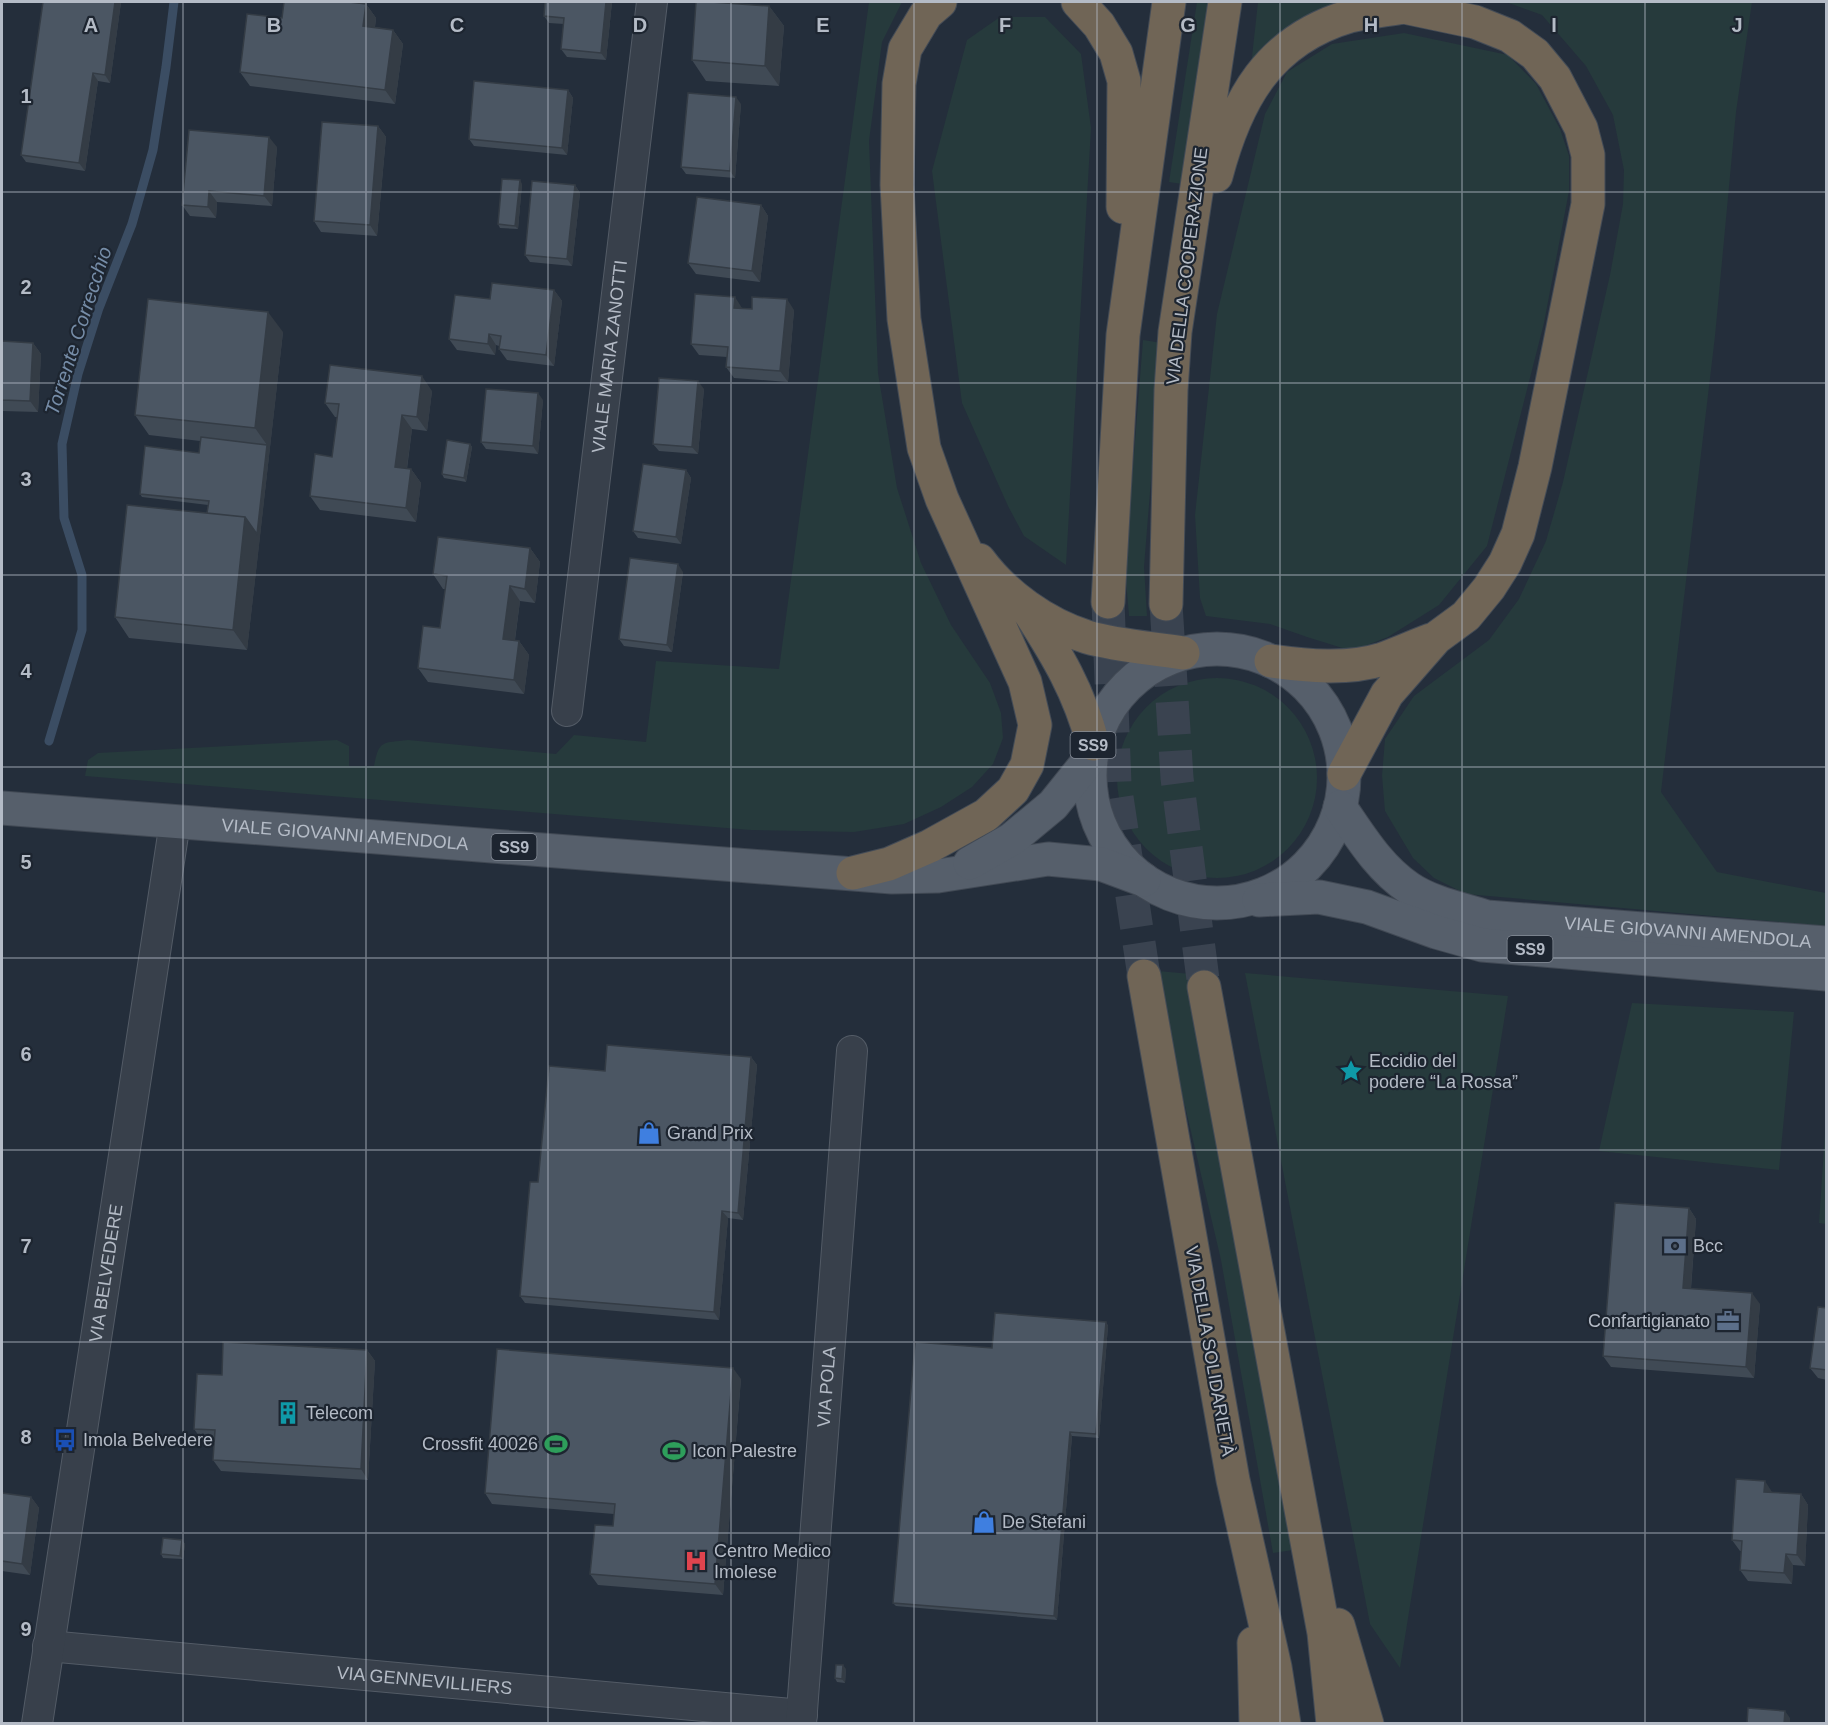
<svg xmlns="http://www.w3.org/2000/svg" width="1828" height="1725" viewBox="0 0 1828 1725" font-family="Arial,sans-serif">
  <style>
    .green { fill: #263a3c }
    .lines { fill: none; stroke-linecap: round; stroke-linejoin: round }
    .stream { stroke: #3b4d63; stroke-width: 9 }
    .highway-tunnel { stroke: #3a4350; stroke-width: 33; stroke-dasharray: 33 16; stroke-linecap: butt }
    .minor-casing { stroke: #535b66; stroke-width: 32 }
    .major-casing { stroke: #414954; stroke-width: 35 }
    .highway-casing { stroke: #434b56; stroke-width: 35 }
    .minor { stroke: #38404b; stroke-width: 30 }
    .major { stroke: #565f6b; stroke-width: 33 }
    .highway { stroke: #706556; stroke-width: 33 }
    .wall { fill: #404a55 }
    .shaded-wall { fill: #343c45 }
    .building { fill: #4b5663; stroke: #343c45; stroke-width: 1.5 }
    .grid { fill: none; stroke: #b4bbc6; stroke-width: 1.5; stroke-opacity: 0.55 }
    .labels { text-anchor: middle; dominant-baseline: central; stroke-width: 4.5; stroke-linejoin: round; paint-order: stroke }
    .shield { fill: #1d2530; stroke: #878e99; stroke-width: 1.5 }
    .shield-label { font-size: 16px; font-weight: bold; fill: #b4bbc6 }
    .street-label { font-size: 18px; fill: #b4bbc6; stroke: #1d2530 }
    .poi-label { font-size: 18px; fill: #b4bbc6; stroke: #1d2530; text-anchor: start }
    .water-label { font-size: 20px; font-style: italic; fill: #768da8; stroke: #1d2530 }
    .grid-label { font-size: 20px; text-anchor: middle; font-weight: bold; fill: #b4bbc6; stroke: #1d2530; stroke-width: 4.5; stroke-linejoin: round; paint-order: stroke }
  </style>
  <rect width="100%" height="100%" fill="#242e3b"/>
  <path class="green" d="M869 2H902L882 42 869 141 878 373 897 488 921 563 951 625 990 683 1001 713 1003 738 993 764 972 787 941 807 904 824 854 832 751 830 85 776 88 760 98 753 337 740 349 746V766H374C379 740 382 743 408 740L556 754 574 735 646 742 656 661 779 669Z
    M1197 2H1210L1182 184 1169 182Z
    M1258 2H1354L1251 66Z
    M1506 2H1752L1736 112 1715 336 1661 792 1717 872 1826 893V926L1466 894 1434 878 1413 858 1385 811 1382 776 1385 739 1414 696 1489 640 1519 599 1546 541 1563 482 1610 275 1623 204 1624 170 1613 115 1586 66 1542 15Z
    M1000 17H1045L1081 54 1091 128 1066 565 1024 536 1008 506 962 403 932 171 967 40Z
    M1404 33 1508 55 1536 84 1560 129 1569 156V191L1544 323 1487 546 1439 605 1388 637 1352 651 1307 637 1270 624 1206 616 1200 598 1195 515 1217 314 1265 114 1287 72 1332 44Z
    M1143 340 1162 343 1144 567 1147 616H1129L1125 568Z
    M1117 778a100 100 0 1 1 200 0a100 100 0 1 1-200 0Z
    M1158 971 1191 974 1196 1030 1293 1550 1273 1553 1221 1260 1168 1033Z
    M1245 973 1508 996 1400 1668 1370 1624Z
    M1632 1003 1794 1012 1779 1170 1599 1151Z
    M1826 1117V1224L1819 1223Z"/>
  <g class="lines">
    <path class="stream" d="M49 741 82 630V575L64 518 62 444 78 374 99 308 132 224 153 150 166 67 174 2"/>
    <path class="highway-tunnel" d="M1108 602 1115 784 1144 976
      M1166 604 1177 778 1204 987"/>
    <g class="minor-casing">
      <g id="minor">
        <path id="s1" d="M567 711 652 2"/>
        <path id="s2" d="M48 1646 802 1715"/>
        <path id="s3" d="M37 1724 175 822"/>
        <path id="s4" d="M801 1724 852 1051"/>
      </g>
    </g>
    <g class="major-casing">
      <g id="major">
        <circle cx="1217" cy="776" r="127"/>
        <path id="s5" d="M1340 807C1360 836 1379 868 1409 888 1431 903 1462 909 1487 917L1826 943"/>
        <path id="s6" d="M2 808 892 877 938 876 1048 859 1101 864 1144 880"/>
        <path d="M970 863 1012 839 1053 805 1090 759"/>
        <path d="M1259 900 1319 897 1367 907 1436 932 1482 945 1826 974"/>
      </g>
    </g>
    <g class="highway-casing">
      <path id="highway" d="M1078 2 1099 25 1116 53 1124 81 1123 207
        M1216 176C1236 100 1268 40 1350 16 1367 12 1386 10 1404 7
        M979 560C1005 595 1045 624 1087 637 1118 646 1152 648 1183 653
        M1108 602 1123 335 1169 2
        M1166 604 1171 390 1175 332 1225 2
        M1028 610C1057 655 1079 691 1093 744
        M1271 661C1308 666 1347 670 1383 659 1399 653 1415 646 1431 640
        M1344 774 1387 694 1436 638 1466 616 1489 588 1505 563 1518 534 1535 467 1588 204V155L1581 128 1555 78 1535 54 1510 36 1475 22 1404 7 1390 2
        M853 873 889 864 930 846 986 815 1013 790 1027 765 1035 725 1025 682 942 499 924 448 904 319 897 185 899 84 905 49 926 14 940 2
        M1144 976 1233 1480 1275 1667 1284 1724
        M1204 987 1324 1633 1333 1724
        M1338 1625 1367 1724
        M1254 1643 1256 1724"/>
    </g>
    <use href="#minor" class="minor"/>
    <use href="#major" class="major"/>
    <use href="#highway" class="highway"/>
  </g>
  <path class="wall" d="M43 2H121L110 83 98 81 85 171 26 162 21 155Z
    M612 2 606 60 567 57 561 49 564 24 549 23 544 16Z
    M366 4 376 18 375 27 393 30 403 44 395 104 250 86 240 72Z
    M769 6 784 26 779 86 706 81 692 60Z
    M568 90 573 98 567 155 474 146 469 139Z
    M741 104 735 178 686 174 681 167Z
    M378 126 386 137 377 236 321 232 314 221Z
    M277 147 272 206 217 202 216 218 190 216 182 205Z
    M522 184 518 229 500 228 498 224Z
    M575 185 580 193 572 266 530 262 525 255Z
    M761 205 768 216 760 282 696 274 688 263Z
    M554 290 562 301 554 366 507 360 499 349V346L496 345 495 355 457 350 449 339 490 299Z
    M742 308 794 310 788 382 734 378 726 367 727 357 699 355 691 344Z
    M283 332 247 650 129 638 115 617 207 513 208 505 142 497 140 494 199 453 200 441 149 435 135 415Z
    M2 341 33 343 41 354 38 412 2 411Z
    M704 389 698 454 659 451 653 444Z
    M432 391 427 431 412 429 407 469H411L421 483 416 522 320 510 310 496 332 457 337 417H335L325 403Z
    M543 400 538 454 486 449 481 442Z
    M470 444 472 447 466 482 444 478 442 474Z
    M686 470 691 478 681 544 638 538 633 531Z
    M530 548 540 562 535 603 520 601 515 640 519 641 529 655 524 694 428 682 418 668 440 628 446 589H443L433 574Z
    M683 572 672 652 624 646 619 639Z
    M751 1057 757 1065 743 1220 728 1218 719 1320 525 1303 520 1296 538 1182 605 1071Z
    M1689 1208 1696 1219 1691 1289 1760 1304 1754 1378 1611 1367 1603 1356Z
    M1827 1308V1380L1818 1378 1810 1368Z
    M1106 1322 1108 1326 1099 1438 1072 1436 1057 1620 896 1606 893 1603 992 1348Z
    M367 1350 375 1361 368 1480 221 1471 213 1460 214 1441 202 1440 194 1429 222 1375Z
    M741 1379 723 1595 598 1585 590 1574 613 1526 614 1514 492 1504 485 1493Z
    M1772 1492V1493L1801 1494 1808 1505 1805 1566 1793 1565 1792 1584 1748 1581 1740 1570 1741 1551H1740L1732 1540Z
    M2 1493 31 1497 39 1508 30 1575 2 1571Z
    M182 1540 185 1544 183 1559 163 1558 161 1554Z
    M846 1669 845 1683 837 1682 835 1678Z"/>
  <path class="shaded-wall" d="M115 2H121L110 83 105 75Z
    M606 2H612L606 60 601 53Z
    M366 4 376 18 373 40 363 26Z
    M769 6 784 26 779 86 765 66Z
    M393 30 403 44 395 104 385 90Z
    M93 73 98 81 85 171 79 163Z
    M568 90 573 98 567 155 562 148Z
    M736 97 741 104 735 178 730 171Z
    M378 126 386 137 377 236 370 225Z
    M269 137 277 147 272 206 264 196Z
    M520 180 522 184 518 229 515 226Z
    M575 185 580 193 572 266 567 259Z
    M209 191 217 202 216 218 208 207Z
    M761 205 768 216 760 282 752 271Z
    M554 290 562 301 554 366 546 355Z
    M735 297 742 308H734Z
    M787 299 794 310 788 382 780 371Z
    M268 312 283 332 260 537 257 534 267 445 255 428Z
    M489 334 496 345 495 355 488 344Z
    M33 343 41 354 38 412 30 401Z
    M422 376 432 391 427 431 417 417Z
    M698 381 704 389 698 454 692 447Z
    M538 393 543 400 538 454 533 446Z
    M402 415 412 429 405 481 395 467Z
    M470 444 472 447 466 482 464 478Z
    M411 469 421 483 416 522 406 508Z
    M686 470 691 478 681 544 676 537Z
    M245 517 260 537 247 650 233 630Z
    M530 548 540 562 535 603 525 589Z
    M678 564 683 572 672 652 667 645Z
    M510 586 520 601 513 653 503 639Z
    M519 641 529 655 524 694 514 680Z
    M751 1057 757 1065 743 1220 738 1213Z
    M1689 1208 1696 1219 1690 1299 1683 1288Z
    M722 1211 728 1218 719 1320 714 1312Z
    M1752 1293 1760 1304 1754 1378 1746 1367Z
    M1106 1322 1108 1326 1099 1438 1096 1434Z
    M367 1350 375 1361 368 1480 361 1469Z
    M733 1368 741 1379 723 1595 715 1584Z
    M1070 1432 1072 1436 1057 1620 1054 1616Z
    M1765 1481 1772 1492V1503L1764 1492Z
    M1801 1494 1808 1505 1805 1566 1797 1555Z
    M31 1497 39 1508 30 1575 22 1564Z
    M182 1540 185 1544 183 1559 180 1556Z
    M1786 1554 1793 1565 1792 1584 1784 1573Z
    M843 1665 846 1669 845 1683 842 1679Z
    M1785 1711 1790 1718V1724H1784Z"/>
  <path class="building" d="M43 2H115L105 75 93 73 79 163 21 155Z
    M284 2H349L366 4 363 26 393 30 385 90 240 72 247 14 282 18Z
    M545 2H606L601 53 561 49 564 18 544 16Z
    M696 2H711L769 6 765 66 692 60Z
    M474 81 568 90 562 148 469 139Z
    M688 93 736 97 730 171 681 167Z
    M322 122 378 126 370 225 314 221Z
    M189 130 269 137 264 196 209 191 208 207 182 205Z
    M502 179 520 180 515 226 498 224Z
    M532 181 575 185 567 259 525 255Z
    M697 197 761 205 752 271 688 263Z
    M492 283 554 290 546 355 499 349 501 336 489 334 488 344 449 339 455 295 490 299Z
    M695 294 735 297 734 308 752 309V297L787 299 780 371 726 367 728 347 691 344Z
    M148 299 268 312 255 428 135 415Z
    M2 341 33 343 30 401 2 400Z
    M330 365 422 376 417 417 402 415 395 467 411 469 406 508 310 496 315 454 332 457 339 404 325 403Z
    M659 378 698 381 692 447 653 444Z
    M486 389 538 393 533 446 481 442Z
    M201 437 267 445 257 534 245 517 207 513 209 501 140 494 145 446 199 453Z
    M447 440 470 444 464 478 442 474Z
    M643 464 686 470 676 537 633 531Z
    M127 505 245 517 233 630 115 617Z
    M438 537 530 548 525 589 510 586 503 639 519 641 514 680 418 668 423 626 440 628 447 576 433 574Z
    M630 558 678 564 667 645 619 639Z
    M607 1045 751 1057 738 1213 722 1211 714 1312 520 1296 530 1182H538L549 1066 605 1071Z
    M1615 1203 1689 1208 1683 1288 1752 1293 1746 1367 1603 1356Z
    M1818 1307 1827 1308V1370L1810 1368Z
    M995 1313 1106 1322 1096 1434 1070 1432 1054 1616 893 1603 915 1342 992 1348Z
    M223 1342 367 1350 361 1469 213 1460 215 1430 194 1429 197 1374 222 1375Z
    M497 1349 733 1368 715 1584 590 1574 595 1525 613 1526 615 1504 485 1493Z
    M1736 1479 1765 1481 1764 1492 1801 1494 1797 1555 1786 1554 1784 1573 1740 1570 1742 1541 1732 1540Z
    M2 1493 31 1497 22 1564 2 1561Z
    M163 1538 182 1540 180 1556 161 1554Z
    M836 1665H843L842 1679 835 1678Z
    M1748 1708 1785 1711 1784 1724H1747Z"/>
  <path class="grid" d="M183 2V1724M366 2V1724M548 2V1724M731 2V1724M914 2V1724M1097 2V1724M1280 2V1724M1462 2V1724M1645 2V1724M2 192H1826M2 383H1826M2 575H1826M2 767H1826M2 958H1826M2 1150H1826M2 1342H1826M2 1533H1826"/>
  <defs>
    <g id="sight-bare" transform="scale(1.8)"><path d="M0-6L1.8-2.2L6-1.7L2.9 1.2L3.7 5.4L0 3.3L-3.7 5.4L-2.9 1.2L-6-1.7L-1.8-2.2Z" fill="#0f9aa8" stroke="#1d2530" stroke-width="2.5" paint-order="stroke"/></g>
    <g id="shop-bare" transform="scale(1.8)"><path d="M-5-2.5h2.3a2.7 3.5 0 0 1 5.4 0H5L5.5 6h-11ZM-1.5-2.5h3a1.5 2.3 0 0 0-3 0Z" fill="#3f7fe0" stroke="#1d2530" stroke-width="2.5" paint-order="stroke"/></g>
    <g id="bank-bare" transform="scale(1.8)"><path d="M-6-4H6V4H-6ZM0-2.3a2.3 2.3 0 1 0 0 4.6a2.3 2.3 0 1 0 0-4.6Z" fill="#5c6f8a" stroke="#1d2530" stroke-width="2.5" paint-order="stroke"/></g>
    <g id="office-bare" transform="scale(1.8)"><path d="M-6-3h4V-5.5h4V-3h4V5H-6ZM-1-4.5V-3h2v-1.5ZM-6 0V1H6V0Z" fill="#5c6f8a" stroke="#1d2530" stroke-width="2.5" paint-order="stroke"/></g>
    <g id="building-bare" transform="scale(1.8)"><path d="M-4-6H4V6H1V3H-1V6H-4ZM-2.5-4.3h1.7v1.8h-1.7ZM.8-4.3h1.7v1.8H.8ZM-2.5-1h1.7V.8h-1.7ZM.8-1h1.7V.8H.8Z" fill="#0f9aa8" stroke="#1d2530" stroke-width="2.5" paint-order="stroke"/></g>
    <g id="bus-bare" transform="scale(1.8)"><path d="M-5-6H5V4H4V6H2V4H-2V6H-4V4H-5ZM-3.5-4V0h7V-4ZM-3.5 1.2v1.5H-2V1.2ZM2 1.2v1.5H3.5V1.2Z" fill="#1a4fb4" stroke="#1d2530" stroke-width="2.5" paint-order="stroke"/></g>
    <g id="stadium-bare" transform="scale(1.8)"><path d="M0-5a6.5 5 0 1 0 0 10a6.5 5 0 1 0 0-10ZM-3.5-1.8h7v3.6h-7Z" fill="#2e9e5b" stroke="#1d2530" stroke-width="2.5" paint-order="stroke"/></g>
    <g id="hospital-bare" transform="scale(1.8)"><path d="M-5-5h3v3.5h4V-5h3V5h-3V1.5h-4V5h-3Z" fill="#e0444e" stroke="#1d2530" stroke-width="2.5" paint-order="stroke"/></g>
  </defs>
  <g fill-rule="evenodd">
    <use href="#sight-bare" x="1351" y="1071"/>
    <use href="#shop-bare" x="649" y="1133"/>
    <use href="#bank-bare" x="1675" y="1246"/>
    <use href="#office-bare" x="1728" y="1321"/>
    <use href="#building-bare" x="288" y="1413"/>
    <use href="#bus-bare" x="65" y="1440"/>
    <use href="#stadium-bare" x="556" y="1444"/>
    <use href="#stadium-bare" x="674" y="1451"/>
    <use href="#shop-bare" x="984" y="1522"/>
    <use href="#hospital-bare" x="696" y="1561"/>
  </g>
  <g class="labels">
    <g class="shield">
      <rect x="1070.5" y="732" width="45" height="26" rx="4.5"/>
      <rect x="491.5" y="834" width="45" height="26" rx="4.5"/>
      <rect x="1507.5" y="936" width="45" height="26" rx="4.5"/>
    </g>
    <g class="shield-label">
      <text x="1093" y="745">SS9</text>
      <text x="514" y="847">SS9</text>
      <text x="1530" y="949">SS9</text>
    </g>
    <g class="street-label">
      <text transform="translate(1187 266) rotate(-83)">VIA DELLA COOPERAZIONE</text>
      <text stroke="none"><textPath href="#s1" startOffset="357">VIALE MARIA ZANOTTI</textPath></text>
      <text stroke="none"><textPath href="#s6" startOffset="344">VIALE GIOVANNI AMENDOLA</textPath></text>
      <text stroke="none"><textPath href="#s5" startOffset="392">VIALE GIOVANNI AMENDOLA</textPath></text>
      <text stroke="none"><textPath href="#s3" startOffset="456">VIA BELVEDERE</textPath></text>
      <text transform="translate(1210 1351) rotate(80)">VIA DELLA SOLIDARIETÀ</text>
      <text stroke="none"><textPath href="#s4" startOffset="338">VIA POLA</textPath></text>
      <text stroke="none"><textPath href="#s2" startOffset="378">VIA GENNEVILLIERS</textPath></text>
    </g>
    <g class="poi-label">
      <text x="1369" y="1061">Eccidio del<tspan x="1369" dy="21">podere “La Rossa”</tspan></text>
      <text x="667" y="1133">Grand Prix</text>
      <text x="1693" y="1246">Bcc</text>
      <text x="1710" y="1321" text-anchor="end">Confartigianato</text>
      <text x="306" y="1413">Telecom</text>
      <text x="83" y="1440">Imola Belvedere</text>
      <text x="538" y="1444" text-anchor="end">Crossfit 40026</text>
      <text x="692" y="1451">Icon Palestre</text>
      <text x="1002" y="1522">De Stefani</text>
      <text x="714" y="1551">Centro Medico<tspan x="714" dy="21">Imolese</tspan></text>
    </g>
    <g class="water-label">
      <text transform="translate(78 331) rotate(-72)">Torrente Correcchio</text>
    </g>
  </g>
  <g class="grid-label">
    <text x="91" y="32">A</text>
    <text x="274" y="32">B</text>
    <text x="457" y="32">C</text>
    <text x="640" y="32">D</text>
    <text x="823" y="32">E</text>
    <text x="1005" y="32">F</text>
    <text x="1188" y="32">G</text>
    <text x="1371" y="32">H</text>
    <text x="1554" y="32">I</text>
    <text x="1737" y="32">J</text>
    <text x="26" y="103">1</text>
    <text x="26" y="294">2</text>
    <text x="26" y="486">3</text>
    <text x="26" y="678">4</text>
    <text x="26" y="869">5</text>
    <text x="26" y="1061">6</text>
    <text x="26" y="1253">7</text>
    <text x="26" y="1444">8</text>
    <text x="26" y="1636">9</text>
  </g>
  <rect width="1828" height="1725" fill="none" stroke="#b4bbc6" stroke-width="6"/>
</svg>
